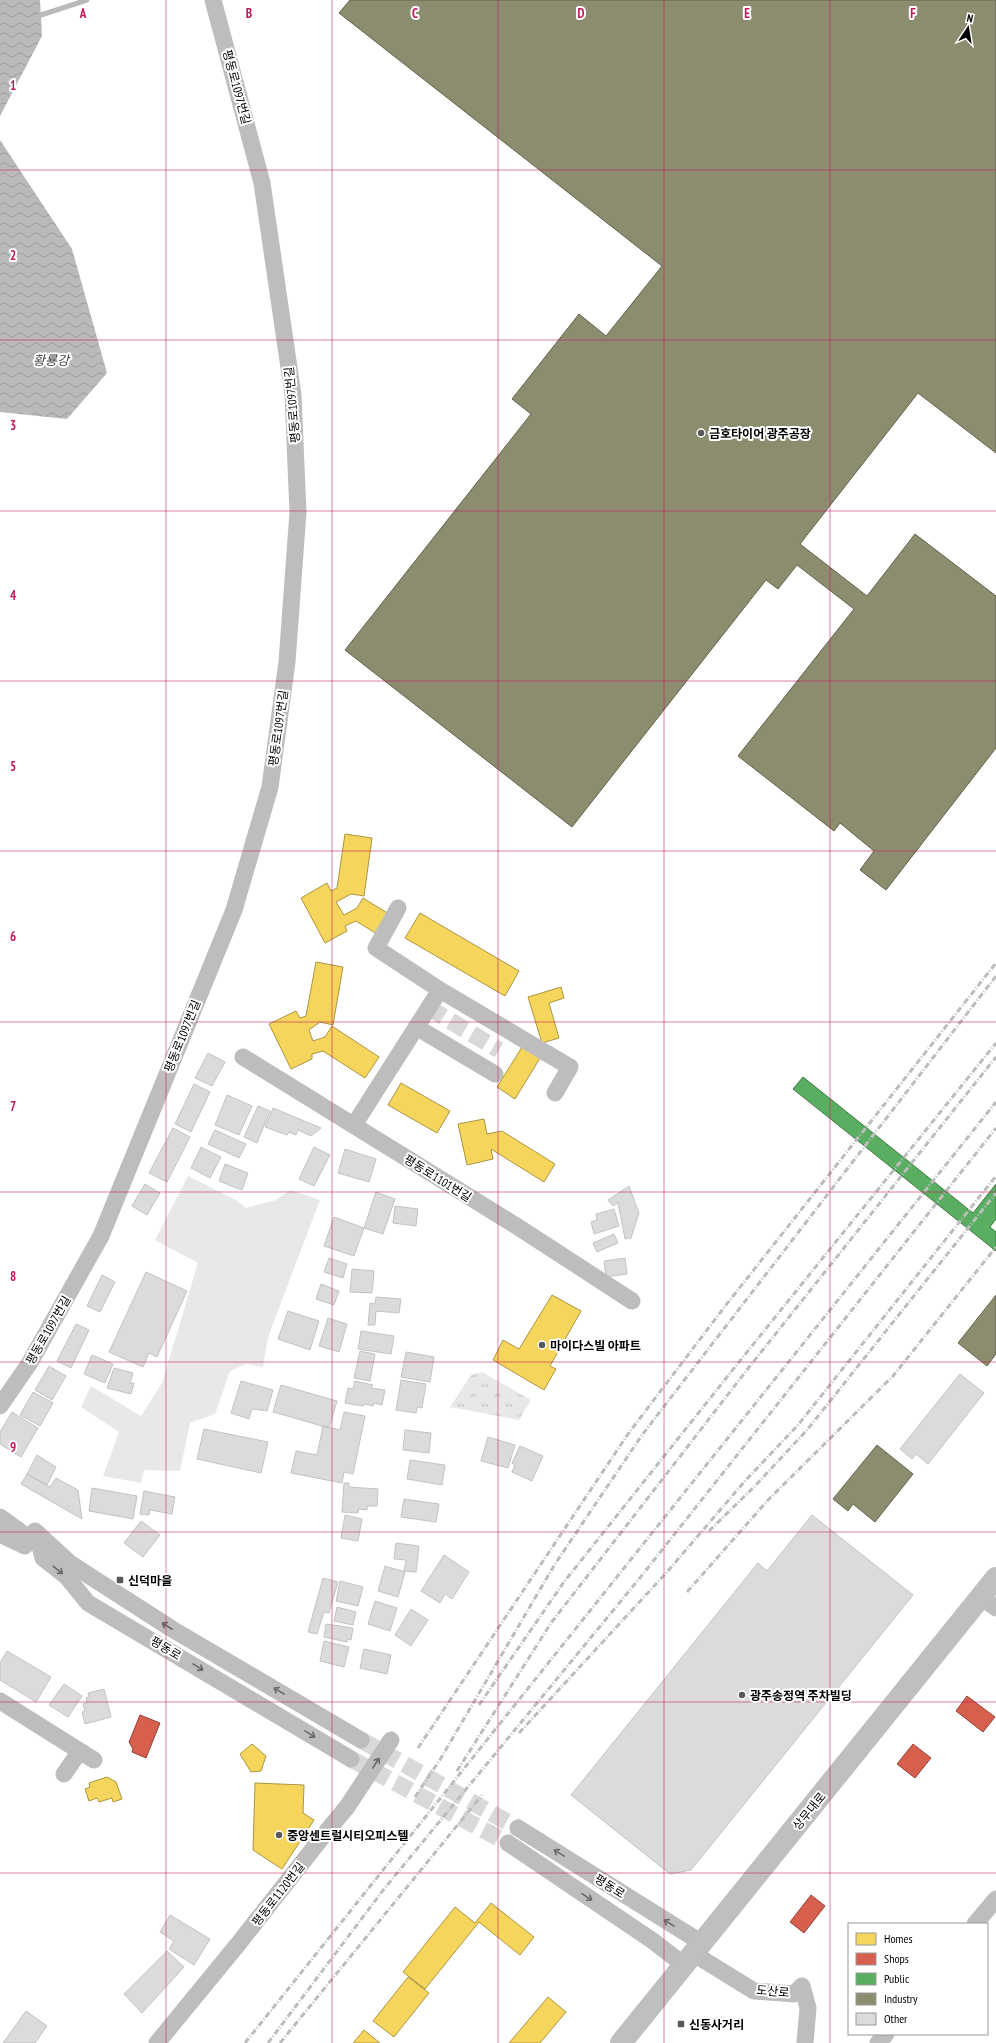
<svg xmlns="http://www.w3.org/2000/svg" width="996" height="2043" viewBox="0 0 996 2043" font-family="'PT Sans Narrow','Noto Sans KR',sans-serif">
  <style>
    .grass { fill: #e8e8e8 }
    .park { fill: url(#park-tufts) }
    .water { fill: url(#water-waves) }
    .homes { fill: #f6d55c; stroke: #ac9540 }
    .shops { fill: #d6604d; stroke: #964336 }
    .public { fill: #5aae61; stroke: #3f7a44 }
    .industry { fill: #8c8c6e; stroke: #62624d }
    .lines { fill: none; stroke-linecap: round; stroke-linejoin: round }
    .stream { stroke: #bababa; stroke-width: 5 }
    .building { fill: #dbdbdb; stroke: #c3c3c3 }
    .minor-tunnel { stroke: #d9d9d9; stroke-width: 17; stroke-dasharray: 17 8; stroke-linecap: butt }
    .minor { stroke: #bdbdbd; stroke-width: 17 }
    .secondary { stroke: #bfbfbf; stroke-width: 22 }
    .rail { stroke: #bdbdbd; stroke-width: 3; stroke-dasharray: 6 2 1 2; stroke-linecap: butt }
    .oneway { stroke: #686868 }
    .grid { fill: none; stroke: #c2185b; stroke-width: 1; stroke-opacity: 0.55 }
    .poi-dot { fill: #595959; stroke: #fff; stroke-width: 1.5 }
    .labels { text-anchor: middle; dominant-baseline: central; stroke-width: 4; stroke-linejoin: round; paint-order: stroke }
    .street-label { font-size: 12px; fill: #000; stroke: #fff }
    .poi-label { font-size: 12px; font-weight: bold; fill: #000; stroke: #fff; text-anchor: start }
    .water-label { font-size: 13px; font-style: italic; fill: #3d3d3d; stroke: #fff }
    .grid-label { font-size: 13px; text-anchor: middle; font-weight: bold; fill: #c2185b; stroke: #fff; stroke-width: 4; stroke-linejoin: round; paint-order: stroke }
  </style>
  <defs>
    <pattern id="park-tufts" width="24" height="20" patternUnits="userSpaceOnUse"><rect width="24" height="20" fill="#e8e8e8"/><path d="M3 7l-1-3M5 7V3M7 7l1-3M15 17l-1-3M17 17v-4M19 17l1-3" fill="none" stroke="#c5c5c5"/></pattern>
    <pattern id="water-waves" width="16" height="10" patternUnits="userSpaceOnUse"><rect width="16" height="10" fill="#bababa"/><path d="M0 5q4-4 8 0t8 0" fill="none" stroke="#9e9e9e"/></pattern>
  </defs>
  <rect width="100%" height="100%" fill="#fff"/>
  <path class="grass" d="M188 1176 236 1200 246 1208 276 1200 290 1190 320 1200 268 1337 263 1367 246 1364 230 1371 215 1414 190 1423 180 1471 144 1470 141 1483 103 1476 119 1432 81 1407 91 1386 141 1416 162 1383 198 1263 155 1240Z"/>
  <path class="park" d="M482 1372 531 1400 519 1420 450 1407 471 1375Z"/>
  <path class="water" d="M0 0H40L42 36 0 116Z
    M0 140 72 249 107 373 67 419 0 412Z"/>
  <path class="homes" d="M345 834 372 838 364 896 351 894 336 902 344 915 357 908 363 898 389 914 377 934 356 921 345 926 347 931 325 943 301 898 327 883 331 891 337 888Z
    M420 913 519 971 505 996 405 938Z
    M316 962 343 967 333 1025 320 1022 309 1030 313 1041 325 1037 332 1026 379 1057 365 1078 323 1051 312 1054V1059L291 1069 269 1024 296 1011 300 1018 306 1016Z
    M561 987 564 998 549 1003 559 1038 542 1043 528 997Z
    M524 1044 542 1055 515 1099 497 1087Z
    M401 1083 450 1111 437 1133 388 1105Z
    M484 1119 487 1134 502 1131 555 1164 544 1182 491 1149 493 1159 467 1165 458 1124Z
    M552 1295 581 1311 550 1366 556 1369 544 1390 493 1360 503 1340 519 1349Z
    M252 1744 266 1756 261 1771 251 1772 240 1754Z
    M107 1777 116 1782 122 1799 113 1802 112 1798 99 1802 97 1798 89 1801 85 1789 90 1787 89 1783Z
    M255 1783 304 1785 303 1813 314 1820 282 1869 253 1850Z
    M491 1903 534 1937 520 1955 479 1922 425 1989 403 1972 455 1907 475 1923Z
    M408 1977 429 1993 394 2037 373 2021Z
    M548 1997 566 2012 540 2043H509Z
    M364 2030 380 2043H353Z"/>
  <path class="shops" d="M967 1696 995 1717 983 1732 956 1711Z
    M140 1715 160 1723 146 1758 132 1752 133 1749 129 1742Z
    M913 1744 931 1758 915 1778 897 1764Z
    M811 1895 825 1906 804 1933 790 1922Z"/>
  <path class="public" d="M803 1077 973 1213 996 1184V1219L990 1227 996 1232V1251L793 1089Z"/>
  <path class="industry" d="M350 0H996V453L918 393 800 544 867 596 915 534 996 596V748L886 890 860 870 874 851 840 823 834 831 738 756 854 609 797 565 778 589 766 580 572 827 345 650 531 414 512 399 579 314 606 336 662 266 339 13Z
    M996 1295V1354L987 1366 958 1343Z
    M877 1445 913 1474 875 1522 853 1504 848 1511 833 1499Z"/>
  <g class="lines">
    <path class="stream" d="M41 15 87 0"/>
  </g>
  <path class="building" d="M208 1053 225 1062 212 1086 195 1078Z
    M194 1084 210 1092 191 1132 175 1124Z
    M227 1095 252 1106 239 1135 215 1125Z
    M258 1106 270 1111 257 1143 244 1137Z
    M273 1108 321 1128 311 1136 298 1130 296 1135 289 1132 287 1135 265 1127Z
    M173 1128 190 1137 167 1182 149 1173Z
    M215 1130 246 1144 239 1158 208 1144Z
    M201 1147 221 1157 210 1178 191 1168Z
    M314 1147 330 1155 314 1186 299 1179Z
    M345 1149 376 1159 369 1182 338 1173Z
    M225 1164 248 1173 242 1190 219 1181Z
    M145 1184 160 1193 147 1215 132 1206Z
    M629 1186 639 1213 631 1238 625 1239 618 1203 613 1206 608 1200Z
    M376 1192 395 1199 383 1234 364 1228Z
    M395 1206 418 1209 416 1226 393 1223Z
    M614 1209 619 1226 594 1234 591 1222 597 1220 596 1214Z
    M334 1217 364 1228 354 1256 324 1246Z
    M614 1234 618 1243 597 1252 593 1243Z
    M329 1258 347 1264 343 1278 324 1272Z
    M625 1258 627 1274 606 1277 604 1261Z
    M352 1269 374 1271 372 1293 350 1292Z
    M146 1272 187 1291 157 1357 149 1353 143 1367 109 1352Z
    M102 1275 115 1282 100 1312 87 1306Z
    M321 1284 339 1291 334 1305 316 1299Z
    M376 1297 401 1299 399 1313 376 1311 375 1325H368L370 1303 375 1304Z
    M288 1311 319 1321 310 1350 278 1339Z
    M328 1318 347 1324 339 1352 319 1346Z
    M76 1324 89 1330 71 1368 57 1361Z
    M361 1331 394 1336 391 1354 358 1349Z
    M360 1351 375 1354 370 1381 354 1378Z
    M406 1352 434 1357 430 1382 401 1377Z
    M92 1355 113 1364 105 1383 84 1374Z
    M49 1366 66 1376 52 1400 35 1390Z
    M114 1368 133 1373 130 1383H134L131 1394 107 1388Z
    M960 1374 984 1393 928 1464 916 1454 912 1459 900 1449Z
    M401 1380 426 1384 422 1408 417 1407 416 1413 396 1410Z
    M241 1381 273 1390 267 1411 252 1409 249 1419 231 1413Z
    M355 1381 373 1385 371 1388 385 1390 382 1405 374 1403 373 1406 364 1404 363 1406 345 1403 348 1388 353 1389Z
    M281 1385 337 1401 329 1428 273 1412Z
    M33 1392 53 1403 40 1426 20 1415Z
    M12 1412 38 1428 21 1457 0 1444V1432Z
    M344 1412 365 1416 353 1474 344 1472 342 1483 291 1473 296 1451 317 1455 323 1426 340 1430Z
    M204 1429 268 1442 261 1473 197 1459Z
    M405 1430 431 1433 429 1453 403 1450Z
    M488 1437 515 1445 508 1468 481 1461Z
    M520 1446 543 1456 532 1481 512 1472 515 1465 512 1463Z
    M37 1455 56 1467 47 1485 27 1474Z
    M410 1460 445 1465 442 1485 407 1479Z
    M27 1474 50 1487 56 1478 78 1490 82 1519 21 1484Z
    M344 1483H349V1487L378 1489 377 1506H367V1510L359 1509 358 1513 342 1512Z
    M92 1488 137 1496 133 1519 89 1511Z
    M144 1491 175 1497 172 1514 150 1510 149 1515 140 1514Z
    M404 1499 439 1504 436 1522 401 1517Z
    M345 1515 362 1519 358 1541 341 1538Z
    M812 1515 913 1595 691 1870 670 1874 571 1795 758 1563 767 1571Z
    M141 1521 160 1535 143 1557 124 1543Z
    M396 1543 419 1546 416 1572 404 1571 406 1560 394 1559Z
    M444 1555 469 1572 452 1599 445 1594 440 1603 421 1591Z
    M385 1566 405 1572 398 1597 378 1591Z
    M323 1578 338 1582 329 1613 324 1612 317 1634 308 1632Z
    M340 1581 363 1587 358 1606 336 1601Z
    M375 1601 397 1608 390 1631 368 1624Z
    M337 1607 356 1612 353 1625 334 1621Z
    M411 1609 428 1620 411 1646 395 1635Z
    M326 1624 353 1628 351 1640 348 1639 347 1642 324 1637Z
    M324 1641 349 1647 344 1667 320 1661Z
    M364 1649 391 1655 387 1674 360 1668Z
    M7 1651 51 1677 36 1702 0 1680V1663Z
    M64 1684 82 1696 68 1717 49 1705Z
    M104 1689 111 1717 85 1724 82 1712 85 1711 83 1704 87 1703 86 1698 89 1697 88 1693Z
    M170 1915 210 1939 194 1965 169 1949 174 1941 160 1932Z
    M167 1951 184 1967 142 2013 124 1994Z
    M26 2011 47 2026 35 2043H3Z"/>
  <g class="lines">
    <path class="minor-tunnel" d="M429 1008 499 1050
      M361 1740 518 1828
      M351 1759 508 1843"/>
    <path class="minor" d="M440 990 570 1067 555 1093
      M416 1027 495 1074
      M243 1057 518 1227 632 1301
      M354 1125 440 990 376 948 398 908
      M0 1406 29 1364 101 1236 234 910 270 787 287 662 298 512 293 395 262 183 213 0
      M0 1517 40 1546 43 1558 66 1576 88 1603 351 1759
      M35 1531 71 1564 172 1629 361 1740
      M0 1534 25 1546
      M981 1597 996 1608
      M0 1701 94 1760
      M64 1774 80 1751
      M518 1828 702 1943
      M508 1843 653 1941 684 1965
      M975 1924 996 1899
      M694 1954 754 1991 794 1994 802 1986 808 2008 805 2043
      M157 2043 239 1943 327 1831 347 1807 391 1740
      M878 2043 886 2034"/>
    <path class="secondary" d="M621 2043 996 1578"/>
    <path class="rail" d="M709 1531 755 1486 807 1430 996 1193
      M687 1592 768 1500 893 1376 996 1247
      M479 1705 564 1582 735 1367 996 1043
      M519 1733 667 1572 745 1481 798 1425 996 1176
      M418 1748 628 1434 726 1305 996 963
      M457 1771 551 1623 750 1366 996 1057
      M415 1797 441 1758 555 1564 642 1435 996 976
      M245 2043 996 1102
      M268 2043 384 1889 639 1579 996 1128
      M280 2043 482 1795"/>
  </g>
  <defs><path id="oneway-shaft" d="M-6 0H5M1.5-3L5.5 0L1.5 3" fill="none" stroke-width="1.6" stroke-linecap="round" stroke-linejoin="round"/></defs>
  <g class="oneway">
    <use href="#oneway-shaft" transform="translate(58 1570) rotate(38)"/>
    <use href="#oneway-shaft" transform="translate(167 1626) rotate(-147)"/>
    <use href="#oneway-shaft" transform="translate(198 1667) rotate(31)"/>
    <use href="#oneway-shaft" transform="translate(279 1691) rotate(-149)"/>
    <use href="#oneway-shaft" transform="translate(310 1734) rotate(31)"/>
    <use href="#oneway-shaft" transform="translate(376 1763) rotate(-57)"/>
    <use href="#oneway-shaft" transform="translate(559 1853) rotate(-148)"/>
    <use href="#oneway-shaft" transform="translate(587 1897) rotate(34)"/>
    <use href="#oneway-shaft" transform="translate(669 1923) rotate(-148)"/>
  </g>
  <path class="grid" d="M166 0V2043M332 0V2043M498 0V2043M664 0V2043M830 0V2043M0 170H996M0 340H996M0 511H996M0 681H996M0 851H996M0 1022H996M0 1192H996M0 1362H996M0 1532H996M0 1702H996M0 1873H996"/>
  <g class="poi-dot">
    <circle cx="701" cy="433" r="4"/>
    <circle cx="542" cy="1345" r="4"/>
    <rect x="116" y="1576" width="8" height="8" rx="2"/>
    <circle cx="742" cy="1695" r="4"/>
    <circle cx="279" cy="1835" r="4"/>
    <rect x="677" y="2020" width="8" height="8" rx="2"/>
  </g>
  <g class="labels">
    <g class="street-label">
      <text transform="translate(237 87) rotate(75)">평동로1097번길</text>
      <text transform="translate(292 405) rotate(-95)">평동로1097번길</text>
      <text transform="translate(278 728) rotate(-82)">평동로1097번길</text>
      <text transform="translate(182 1036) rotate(-68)">평동로1097번길</text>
      <text transform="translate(438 1178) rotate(32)">평동로1101번길</text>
      <text transform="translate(48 1330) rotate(-60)">평동로1097번길</text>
      <text transform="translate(166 1648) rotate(31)">평동로</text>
      <text transform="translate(809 1811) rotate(-51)">상무대로</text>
      <text transform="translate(610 1886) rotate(32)">평동로</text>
      <text transform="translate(278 1894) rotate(-52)">평동로1120번길</text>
      <text transform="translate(773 1991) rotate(5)">도산로</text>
    </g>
    <g class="poi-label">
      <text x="709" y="433">금호타이어 광주공장</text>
      <text x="550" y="1345">마이다스빌 아파트</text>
      <text x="128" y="1580">신덕마을</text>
      <text x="750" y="1695">광주송정역 주차빌딩</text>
      <text x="287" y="1835">중앙센트럴시티오피스텔</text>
      <text x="689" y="2024">신동사거리</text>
    </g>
    <g class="water-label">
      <text x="51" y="360">황룡강</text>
    </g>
  </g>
  <g class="grid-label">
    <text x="83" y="18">A</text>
    <text x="249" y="18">B</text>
    <text x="415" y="18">C</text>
    <text x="581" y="18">D</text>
    <text x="747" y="18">E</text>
    <text x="913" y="18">F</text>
    <text x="13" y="90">1</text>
    <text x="13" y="260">2</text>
    <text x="13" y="430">3</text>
    <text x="13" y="600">4</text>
    <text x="13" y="771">5</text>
    <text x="13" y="941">6</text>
    <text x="13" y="1111">7</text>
    <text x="13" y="1281">8</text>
    <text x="13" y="1452">9</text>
  </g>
  <rect x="848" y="1923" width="140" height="112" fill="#ffffff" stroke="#999999"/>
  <rect x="856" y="1933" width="20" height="12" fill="#f6d55c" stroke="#999999"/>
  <text x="884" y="1943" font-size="12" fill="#000000">Homes</text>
  <rect x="856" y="1953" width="20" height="12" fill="#d6604d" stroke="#999999"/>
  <text x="884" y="1963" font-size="12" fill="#000000">Shops</text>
  <rect x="856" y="1973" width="20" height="12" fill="#5aae61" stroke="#999999"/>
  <text x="884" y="1983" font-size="12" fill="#000000">Public</text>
  <rect x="856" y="1993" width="20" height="12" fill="#8c8c6e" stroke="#999999"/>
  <text x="884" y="2003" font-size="12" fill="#000000">Industry</text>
  <rect x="856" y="2013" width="20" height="12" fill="#dbdbdb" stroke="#999999"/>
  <text x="884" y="2023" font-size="12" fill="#000000">Other</text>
  <g transform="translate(968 28) rotate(12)" stroke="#ffffff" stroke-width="3" paint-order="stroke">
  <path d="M0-3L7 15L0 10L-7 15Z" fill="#000000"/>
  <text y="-6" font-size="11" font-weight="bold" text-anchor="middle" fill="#000000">N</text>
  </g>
</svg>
